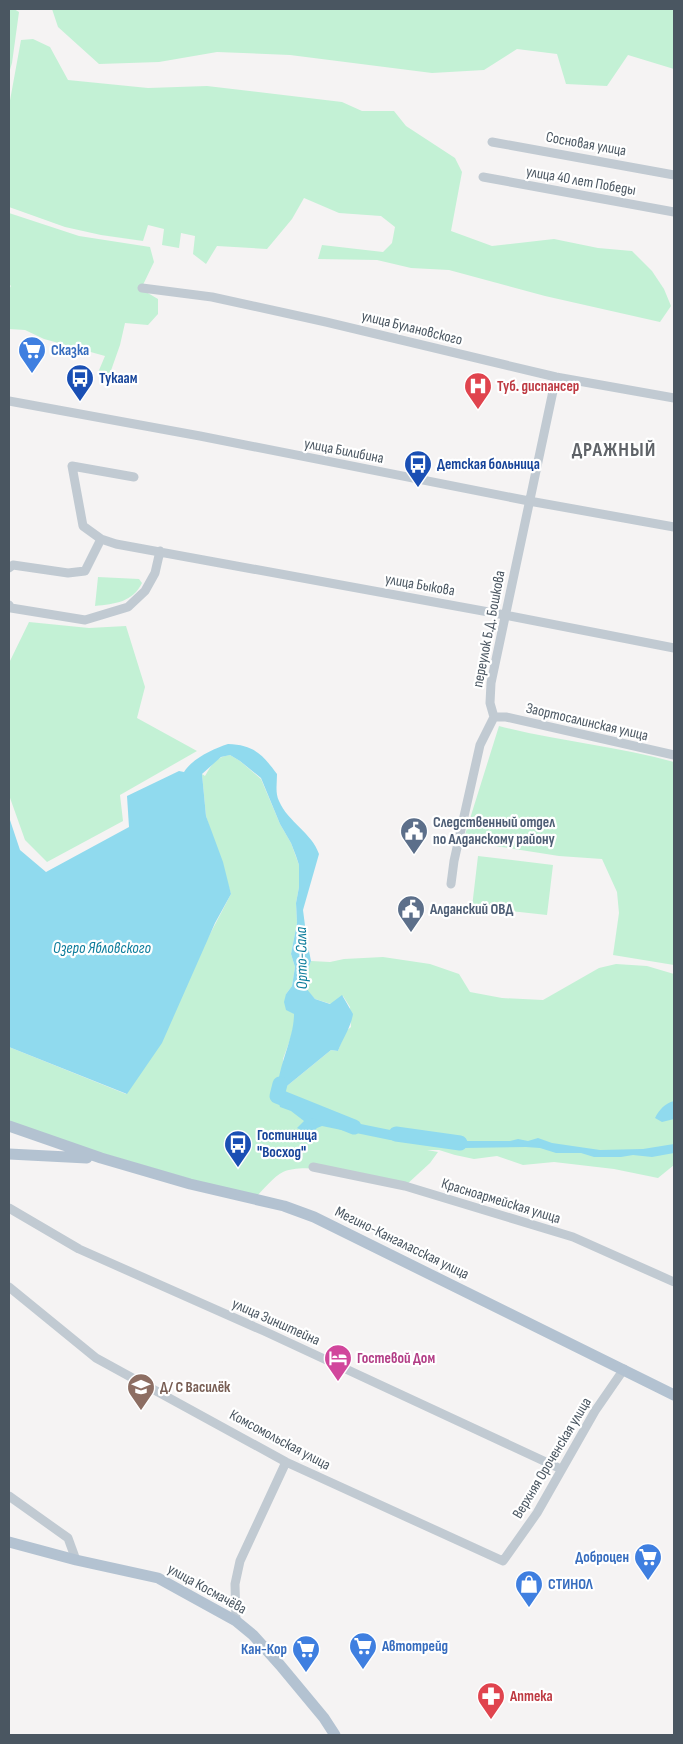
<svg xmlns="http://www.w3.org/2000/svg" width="683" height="1744" viewBox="0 0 683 1744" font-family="'Sofia Sans Condensed',sans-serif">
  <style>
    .green { fill: #c3f1d5 }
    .water { fill: #90daee }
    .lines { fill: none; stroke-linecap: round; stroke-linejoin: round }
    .river { stroke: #90daee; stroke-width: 15 }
    .minor { stroke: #c1cad2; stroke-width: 9 }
    .major { stroke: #b3c2d1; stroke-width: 11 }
    .labels { text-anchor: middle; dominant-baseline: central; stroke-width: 4.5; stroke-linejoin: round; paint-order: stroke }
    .street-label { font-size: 15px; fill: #4a5661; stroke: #fff }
    .shop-label { font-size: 15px; font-weight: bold; fill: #366cbe; stroke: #fff; text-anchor: start }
    .transit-label { font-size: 15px; font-weight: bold; fill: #164399; stroke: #fff; text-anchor: start }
    .health-label { font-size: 15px; font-weight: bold; fill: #be3a42; stroke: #fff; text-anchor: start }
    .service-label { font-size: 15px; font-weight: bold; fill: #4e5e75; stroke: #fff; text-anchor: start }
    .hotel-label { font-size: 15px; font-weight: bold; fill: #b23c85; stroke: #fff; text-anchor: start }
    .education-label { font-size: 15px; font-weight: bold; fill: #785e54; stroke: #fff; text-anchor: start }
    .water-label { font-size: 16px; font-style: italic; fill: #0c7c9b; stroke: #fff }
    .district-label { font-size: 20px; font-weight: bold; letter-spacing: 1px; fill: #5f6368; stroke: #fff }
  </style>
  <rect width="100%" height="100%" fill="#f5f3f3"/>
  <path class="green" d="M9 9H14L19 12 12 63 9 73Z
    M52 9H674V69L628 55 607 86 566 84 557 54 517 49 484 70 432 73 290 55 217 52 159 62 99 64 58 27Z
    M33 39 50 47 68 80 148 88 207 86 342 102 362 111H394L406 126 455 158 462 172 451 231 492 246 554 239 598 248 632 251 652 271 664 289 671 306 660 322 545 296 449 270 411 268 377 260 318 259 322 245 383 252 392 243 395 227 381 216 339 213 304 198 292 219 267 249 217 246 206 264 193 254 195 236 181 233 179 248 162 245 164 229 148 225 143 241 101 235 65 227 9 207V106L21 40Z
    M9 213 79 236 150 247 154 262 141 289 158 299V314L148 325 125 323 120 345 108 379 97 375 105 356 44 339 25 330 9 329V289L11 286 9 284Z
    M98 577 139 579 142 583C133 602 115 604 95 606Z
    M29 622 89 628 126 626 145 687 137 718 197 751 120 795 123 821 47 862 25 840 9 795V663Z
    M499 726C557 741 617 746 674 762V965L613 955 619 913 617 892 602 859 559 856 463 841Z
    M230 755 240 761 261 779 280 824 291 843 299 865V887L296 903 297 923 291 954 295 967 292 986 286 994 294 1014V1024L291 1037 283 1059 282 1090 331 1050 338 1051 345 1032 351 1027 350 1007 343 996 331 1004 315 999 305 988 306 975 311 961 330 962 344 959 383 957 430 964 459 974 470 992 502 998 543 1000 599 968 616 964 647 966 674 974V1165L658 1178 614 1169 554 1162 523 1165 497 1156 474 1159 455 1155 439 1150H427L438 1152 430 1163 405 1186C377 1180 308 1160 283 1172 274 1176 262 1191 255 1198L9 1126V1047L126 1094 231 894 206 816 202 774 205 776C212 764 216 757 230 755Z
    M478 856 553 865 547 915 472 907Z"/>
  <path class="water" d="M228 744C254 745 262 754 277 774 277 783 275 793 279 801 288 822 312 833 319 854L303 910 307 941 311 961 306 975V988L315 999 330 1004 342 995 353 1014C351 1027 343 1038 338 1051L331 1050 282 1090 285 1104 301 1113 327 1121 341 1120 405 1133 431 1141H510L518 1139 528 1141 538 1138 552 1143 600 1150 643 1149 674 1144V1153L652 1157 633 1155 621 1157H594L581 1153H556L540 1148 526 1147 463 1148 445 1145 390 1140 322 1126 317 1128 310 1135 297 1128 304 1121 291 1111 280 1107C270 1078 294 1044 294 1014L286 1010 284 1002 286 994 292 986 295 967 291 954 297 923 296 903 299 887V865L296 856 291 843 280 824 261 778 240 761 230 755 221 757 202 774 206 816 223 862 231 894 215 923 162 1043 127 1094 9 1047V817L20 850 46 872 129 827 127 796 179 771 184 772C193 758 213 749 228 744Z
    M674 1101V1119L662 1122 655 1118C659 1110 665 1103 674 1101Z"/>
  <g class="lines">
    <path class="river" d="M280 1084 277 1096 354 1127
      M396 1134 460 1143"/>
    <path class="minor" d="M492 142 674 175
      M483 177 674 212
      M142 288 212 297 326 322 556 377 674 398
      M9 401 200 436 529 501 674 527
      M134 477 72 466 83 526 101 539 116 544 505 615 674 648
      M9 568 13 565 68 573 85 571 101 539
      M9 605 11 608 85 620 128 607 145 591 155 573 160 551
      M494 717H506L674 755
      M451 884 454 861 480 745 494 717 490 703 491 683 556 377
      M313 1167 405 1186 573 1237 674 1282
      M9 1208 79 1249 264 1331 561 1469
      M9 1287 96 1358 286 1462 503 1561 537 1513 595 1411 624 1369
      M9 1496 68 1538 76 1560
      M236 1621 235 1584 240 1561 286 1462"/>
    <path class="major" d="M9 1126 101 1158 190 1184 284 1206 314 1217 674 1395
      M9 1154 87 1158
      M9 1542 76 1560 158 1578 236 1621 253 1635 280 1665 324 1718 335 1735"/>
  </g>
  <defs>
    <g id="supermarket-pin" transform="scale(1.4375)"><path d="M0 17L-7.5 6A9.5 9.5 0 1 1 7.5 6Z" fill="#3f7fe0" stroke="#fff"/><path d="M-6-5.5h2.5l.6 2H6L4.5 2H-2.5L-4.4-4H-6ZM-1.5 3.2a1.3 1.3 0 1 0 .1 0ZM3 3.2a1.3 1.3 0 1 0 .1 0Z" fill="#fff"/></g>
    <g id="bus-pin" transform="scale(1.4375)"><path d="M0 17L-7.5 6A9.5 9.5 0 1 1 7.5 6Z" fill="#1a4fb4" stroke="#fff"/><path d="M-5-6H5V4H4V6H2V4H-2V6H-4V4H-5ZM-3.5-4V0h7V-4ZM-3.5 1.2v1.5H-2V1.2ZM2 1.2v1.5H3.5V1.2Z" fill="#fff"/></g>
    <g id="hospital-pin" transform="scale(1.4375)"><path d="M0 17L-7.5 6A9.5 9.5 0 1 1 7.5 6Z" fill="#e0444e" stroke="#fff"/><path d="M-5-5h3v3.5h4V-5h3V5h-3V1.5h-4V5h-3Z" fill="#fff"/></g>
    <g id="civic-pin" transform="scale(1.4375)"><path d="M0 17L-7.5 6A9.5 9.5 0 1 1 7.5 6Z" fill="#5c6f8a" stroke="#fff"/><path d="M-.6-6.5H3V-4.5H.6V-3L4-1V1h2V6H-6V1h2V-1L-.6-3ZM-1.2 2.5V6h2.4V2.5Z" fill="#fff"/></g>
    <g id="hotel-pin" transform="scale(1.4375)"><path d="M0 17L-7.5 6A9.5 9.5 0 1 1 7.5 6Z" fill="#d1479c" stroke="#fff"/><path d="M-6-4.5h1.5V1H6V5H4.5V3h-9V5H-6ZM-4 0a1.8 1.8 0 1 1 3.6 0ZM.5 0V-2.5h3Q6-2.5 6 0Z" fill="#fff"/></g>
    <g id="school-pin" transform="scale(1.4375)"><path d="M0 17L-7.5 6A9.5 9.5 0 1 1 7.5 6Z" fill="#8d6e63" stroke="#fff"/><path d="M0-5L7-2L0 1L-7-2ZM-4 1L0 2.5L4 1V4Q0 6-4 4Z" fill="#fff"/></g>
    <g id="shop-pin" transform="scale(1.4375)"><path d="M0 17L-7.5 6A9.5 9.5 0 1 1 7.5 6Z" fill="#3f7fe0" stroke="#fff"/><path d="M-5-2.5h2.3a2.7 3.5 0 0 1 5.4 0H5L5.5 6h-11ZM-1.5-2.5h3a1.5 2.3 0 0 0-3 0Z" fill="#fff"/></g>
    <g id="pharmacy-pin" transform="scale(1.4375)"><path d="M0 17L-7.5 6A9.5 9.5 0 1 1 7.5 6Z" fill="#e0444e" stroke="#fff"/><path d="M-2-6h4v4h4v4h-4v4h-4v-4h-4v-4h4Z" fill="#fff"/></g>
  </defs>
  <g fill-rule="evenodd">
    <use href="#supermarket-pin" x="32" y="350"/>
    <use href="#bus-pin" x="80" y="378"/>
    <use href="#hospital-pin" x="478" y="386"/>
    <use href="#bus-pin" x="418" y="464"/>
    <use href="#civic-pin" x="414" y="831"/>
    <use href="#civic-pin" x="411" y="909"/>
    <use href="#bus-pin" x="238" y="1144"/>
    <use href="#hotel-pin" x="338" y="1358"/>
    <use href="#school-pin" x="141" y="1387"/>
    <use href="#supermarket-pin" x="648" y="1557"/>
    <use href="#shop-pin" x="529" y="1584"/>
    <use href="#supermarket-pin" x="363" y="1646"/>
    <use href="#supermarket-pin" x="306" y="1649"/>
    <use href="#pharmacy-pin" x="491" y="1696"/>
  </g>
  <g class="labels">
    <g class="street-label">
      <text transform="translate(586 144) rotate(10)">Сосновая улица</text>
      <text transform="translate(581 181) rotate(10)">улица 40 лет Победы</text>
      <text transform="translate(412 328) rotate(14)">улица Булановского</text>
      <text transform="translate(344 451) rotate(11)">улица Билибина</text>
      <text transform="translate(420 585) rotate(10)">улица Быкова</text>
      <text transform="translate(489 629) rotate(-79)">переулок Б.Д. Бошкова</text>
      <text transform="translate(587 722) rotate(13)">Заортосалинская улица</text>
      <text transform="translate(501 1201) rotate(17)">Красноармейская улица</text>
      <text transform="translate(402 1243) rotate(26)">Мегино-Кангаласская улица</text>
      <text transform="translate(276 1322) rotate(24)">улица Зинштейна</text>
      <text transform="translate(280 1440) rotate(28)">Комсомольская улица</text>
      <text transform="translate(552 1458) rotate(-59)">Верхняя Ороченская улица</text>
      <text transform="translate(207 1589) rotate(29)">улица Космачёва</text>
    </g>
    <g class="shop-label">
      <text x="51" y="350">Сказка</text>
      <text x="629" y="1557" text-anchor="end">Доброцен</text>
      <text x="548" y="1584">СТИНОЛ</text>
      <text x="382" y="1646">Автотрейд</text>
      <text x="287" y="1649" text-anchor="end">Кан-Кор</text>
    </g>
    <g class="transit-label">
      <text x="99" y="378">Тукаам</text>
      <text x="437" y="464">Детская больница</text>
      <text x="257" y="1135">Гостиница<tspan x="257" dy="17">"Восход"</tspan></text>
    </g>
    <g class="health-label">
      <text x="497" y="386">Туб. диспансер</text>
      <text x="510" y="1696">Аптека</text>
    </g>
    <g class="service-label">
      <text x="433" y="822">Следственный отдел<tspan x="433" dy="17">по Алданскому району</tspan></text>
      <text x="430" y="909">Алданский ОВД</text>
    </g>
    <g class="hotel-label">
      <text x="357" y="1358">Гостевой Дом</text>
    </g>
    <g class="education-label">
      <text x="160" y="1387">Д/ С Василёк</text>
    </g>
    <g class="water-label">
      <text x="102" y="948">Озеро Ябловского</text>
      <text transform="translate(302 958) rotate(-91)">Орто-Сала</text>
    </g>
    <g class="district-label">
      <text x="614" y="450">ДРАЖНЫЙ</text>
    </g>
  </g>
  <rect width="683" height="1744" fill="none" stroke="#4a5661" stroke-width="20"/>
</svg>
